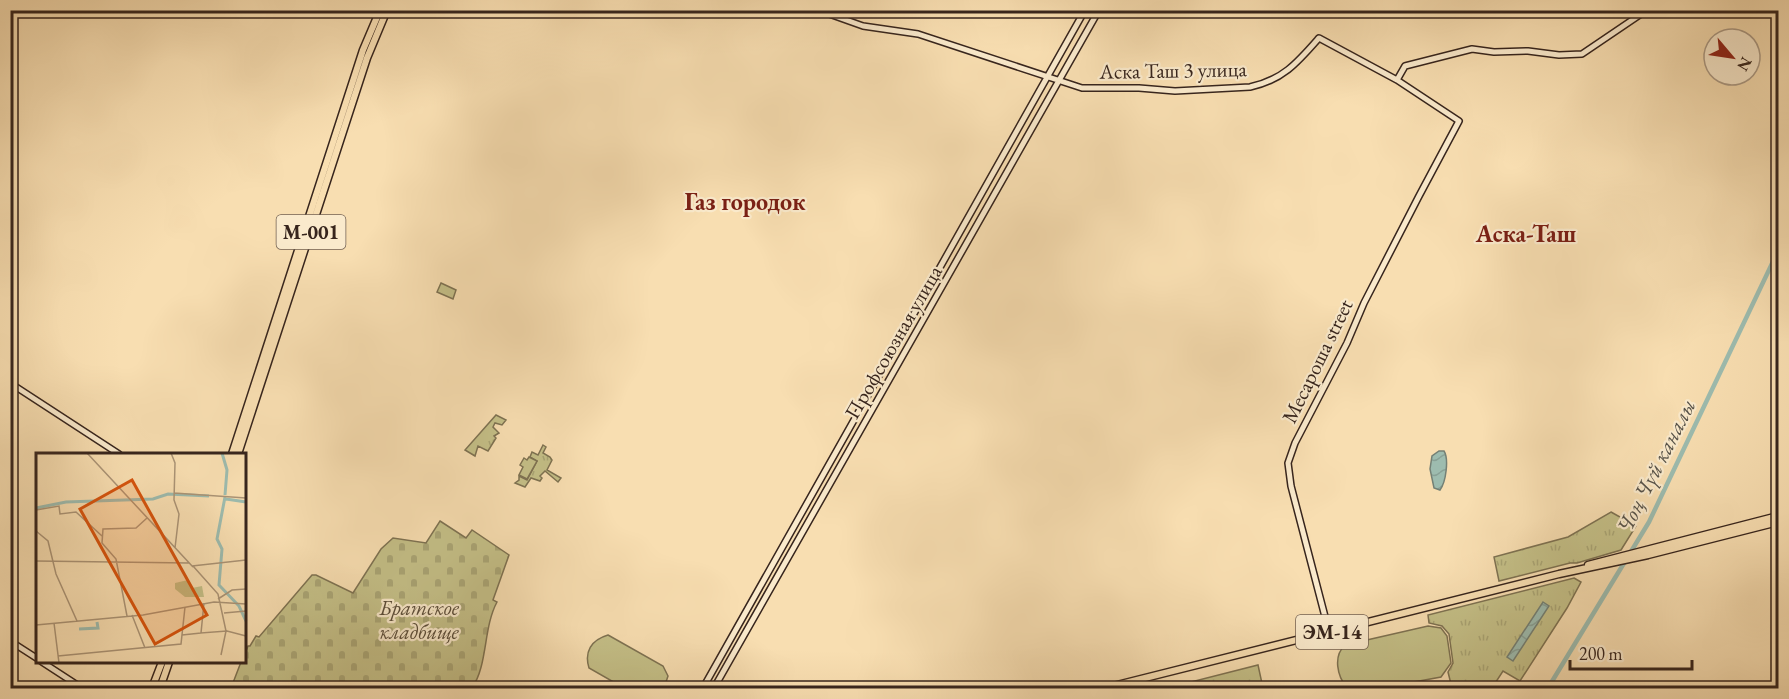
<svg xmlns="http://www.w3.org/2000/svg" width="1789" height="699" viewBox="0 0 1789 699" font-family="'EB Garamond',serif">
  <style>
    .grass { fill: url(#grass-tufts); stroke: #7e7252; stroke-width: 1.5 }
    .cemetery { fill: url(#cemetery-stones); stroke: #7e7252; stroke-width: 1.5 }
    .garden { fill: #c4bf87; stroke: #7e7252; stroke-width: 1.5 }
    .water { fill: url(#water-waves); stroke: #748075; stroke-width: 1.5 }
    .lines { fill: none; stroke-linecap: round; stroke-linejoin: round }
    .canal { stroke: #9dbcaf; stroke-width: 4.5 }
    .secondary-casing { stroke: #37251d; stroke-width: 8 }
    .primary-casing { stroke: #37251d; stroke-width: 9 }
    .secondary { stroke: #faeacc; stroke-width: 5 }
    .primary { stroke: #f8deb1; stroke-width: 6 }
    .labels { text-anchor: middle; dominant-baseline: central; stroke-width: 4.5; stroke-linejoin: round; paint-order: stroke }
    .shield { fill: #faeacc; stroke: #726052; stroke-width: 1.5 }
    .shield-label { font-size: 20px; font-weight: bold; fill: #37251d }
    .street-label { font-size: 21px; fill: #37251d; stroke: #faeacc }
    .park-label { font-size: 21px; font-style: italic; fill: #5a4c38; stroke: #faeacc }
    .water-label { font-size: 22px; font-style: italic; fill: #565249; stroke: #faeacc }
    .quarter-label { font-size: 24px; font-weight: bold; fill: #7a1f14; stroke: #faeacc }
    .inset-river { fill: none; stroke: #9dbcaf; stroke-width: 3 }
    .inset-road { fill: none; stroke: #ab9476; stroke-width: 1.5 }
    .view { fill: #d6540e; fill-opacity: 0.15; stroke: #d6540e; stroke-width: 3 }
    .inset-edge { fill: none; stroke: #37251d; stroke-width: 3 }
  </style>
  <defs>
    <pattern id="grass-tufts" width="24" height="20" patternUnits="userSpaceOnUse" patternTransform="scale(1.5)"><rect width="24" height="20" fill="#c4bf87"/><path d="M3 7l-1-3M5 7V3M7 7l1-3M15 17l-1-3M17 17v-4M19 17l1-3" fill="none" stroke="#a9a474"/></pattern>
    <pattern id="cemetery-stones" width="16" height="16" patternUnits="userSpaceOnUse" patternTransform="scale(1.5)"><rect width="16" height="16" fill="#c4bf87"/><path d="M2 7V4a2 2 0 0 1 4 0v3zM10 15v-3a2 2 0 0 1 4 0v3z" fill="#a9a474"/></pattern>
    <pattern id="water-waves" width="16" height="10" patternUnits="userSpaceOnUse" patternTransform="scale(1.5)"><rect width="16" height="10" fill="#9dbcaf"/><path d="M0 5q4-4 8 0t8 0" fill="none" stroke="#88a196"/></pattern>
  </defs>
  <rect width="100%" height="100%" fill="#f8deb1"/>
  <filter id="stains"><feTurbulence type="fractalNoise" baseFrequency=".00333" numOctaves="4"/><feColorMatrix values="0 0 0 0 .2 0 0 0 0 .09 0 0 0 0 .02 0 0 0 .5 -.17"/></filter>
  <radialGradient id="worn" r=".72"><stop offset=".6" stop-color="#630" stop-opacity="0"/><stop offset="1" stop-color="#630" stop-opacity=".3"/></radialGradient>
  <path class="grass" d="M496 415 506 420 502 425 495 423 493 427 499 433 494 436 496 438 488 451 478 446 475 456 465 450Z
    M543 445 546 447 543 453 550 457 552 460 547 470 561 478 558 482 545 471 540 476 542 478 540 481 531 478 525 487 515 483 519 480V476L527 480 537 461 530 457 532 452 538 455Z
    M1611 512 1636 526 1621 550 1577 563H1570L1499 581 1494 557 1568 537Z
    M1574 578 1581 582 1567 608 1520 681 1503 671 1492 688H1452L1448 672 1453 663 1449 634 1442 626 1429 623 1428 615Z
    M1258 665 1263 688H1175V686Z"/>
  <path class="cemetery" d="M440 521 466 538 472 530 509 555 493 600 497 602C483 628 488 665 472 688H231L241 662H244L245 654 248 646H250L256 636 259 637 312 575H316L353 593 381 549 393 538 426 543Z"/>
  <path class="garden" d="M441 283 456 290 453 299 437 292Z
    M529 457 537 461 527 479 519 475 523 467 520 465 524 458 527 460Z
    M1428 626 1441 628 1447 636 1451 663 1441 677 1381 688H1347C1337 676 1333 656 1345 645Z
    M608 635 663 666 668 676 664 688H624L589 668C584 652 591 640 608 635Z"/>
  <path class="water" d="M1439 451H1444C1449 459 1446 482 1440 490L1434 488 1430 469 1432 456Z
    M1543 602 1549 606 1513 661 1507 657Z"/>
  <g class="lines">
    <path class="canal" d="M1548 688 1649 522 1778 251"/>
    <g class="secondary-casing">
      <path id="secondary" d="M818 10 863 26 918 34 1082 88H1139L1175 91 1250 87C1283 80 1298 62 1319 38L1397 80 1459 121 1419 196 1364 303 1347 343 1295 443 1288 463 1291 486 1329 632
        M1397 80 1405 66 1472 49 1494 52 1528 51 1559 55 1582 54 1647 10
        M10 383 119 454
        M10 641 38 659
        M42 662 82 688
        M703 688 1085 10
        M714 688 1099 10"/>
    </g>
    <g class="primary-casing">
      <path id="primary" d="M232 454 363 50 380 10
        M238 454 367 58 387 10
        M1588 565 1778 516
        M152 688 162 662
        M160 688 169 662
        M1105 688 1559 574 1648 555 1778 522"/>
    </g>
    <use href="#secondary" class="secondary"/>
    <use href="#primary" class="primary"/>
  </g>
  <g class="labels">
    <g class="shield">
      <rect x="276.5" y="215" width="69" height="34" rx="4.5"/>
      <rect x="1296" y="615" width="72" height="34" rx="4.5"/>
    </g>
    <g class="shield-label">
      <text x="311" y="232">M-001</text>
      <text x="1332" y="632">ЭМ-14</text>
    </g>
    <g class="street-label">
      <text transform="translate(1173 70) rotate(-1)">Аска Таш 3 улица</text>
      <text transform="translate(893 342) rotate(-60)">Профсоюзная улица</text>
      <text transform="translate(1317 361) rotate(-64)">Месароша street</text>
    </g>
    <g class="park-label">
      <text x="419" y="607">Братское<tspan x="419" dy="24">кладбище</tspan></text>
    </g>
    <g class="water-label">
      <text transform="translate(1656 466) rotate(-63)">Чоң Чүй каналы</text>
    </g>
    <g class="quarter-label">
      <text x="745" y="201">Газ городок</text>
      <text x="1526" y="233">Аска-Таш</text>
    </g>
  </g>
  <g transform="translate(36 453)">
    <rect width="210" height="210" fill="#f8deb1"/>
    <path d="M152 127 156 135 166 133 168 144H149L139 136V130Z" fill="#c4bf87"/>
    <path class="inset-river" d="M186 0 191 17 189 42M189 44 181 86 186 96 183 132 203 153 210 168M190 46 210 49M0 55 30 49 117 46 132 41 173 43M43 176 62 175 61 169"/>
    <path class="inset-road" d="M51 0 157 114M135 0 139 10 138 47 143 61 139 95M138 40 210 45M0 57 23 53 24 61 40 59 66 83M0 78 12 88 20 121 41 168M0 108 153 110M156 113 210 107M157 113 182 141 190 178M182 146 196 137 210 136M168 150 165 180 191 178 210 183M188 160 210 158M96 162 109 195M91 163 80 106 66 90 67 76 100 75 111 65M18 170 23 210M0 172 107 162 178 149 210 151M146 182 165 180M185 202 190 178M22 203 145 191 149 154"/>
    <path class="view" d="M96 27 171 162 119 191 44 56Z"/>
    <rect width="210" height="210" class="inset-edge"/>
  </g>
  <rect width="1789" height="699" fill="none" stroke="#f8deb1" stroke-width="36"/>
  <rect x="12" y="12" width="1765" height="675" fill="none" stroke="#37251d" stroke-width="3"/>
  <rect x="18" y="18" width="1753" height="663" fill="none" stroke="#37251d" stroke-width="1.5"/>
  <g transform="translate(1732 57) rotate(119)"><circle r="28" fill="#faeacc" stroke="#ac9b86" stroke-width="1.5"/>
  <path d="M0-4.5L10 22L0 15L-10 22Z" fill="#8f2418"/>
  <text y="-9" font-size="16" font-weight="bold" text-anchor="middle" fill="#37251d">N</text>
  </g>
  <path d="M1570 660v9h122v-9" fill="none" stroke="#37251d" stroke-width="3"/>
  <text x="1579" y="660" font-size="18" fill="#37251d" stroke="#faeacc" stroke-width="4.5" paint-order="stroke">200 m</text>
  <rect width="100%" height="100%" filter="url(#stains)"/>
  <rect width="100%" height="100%" fill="url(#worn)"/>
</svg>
